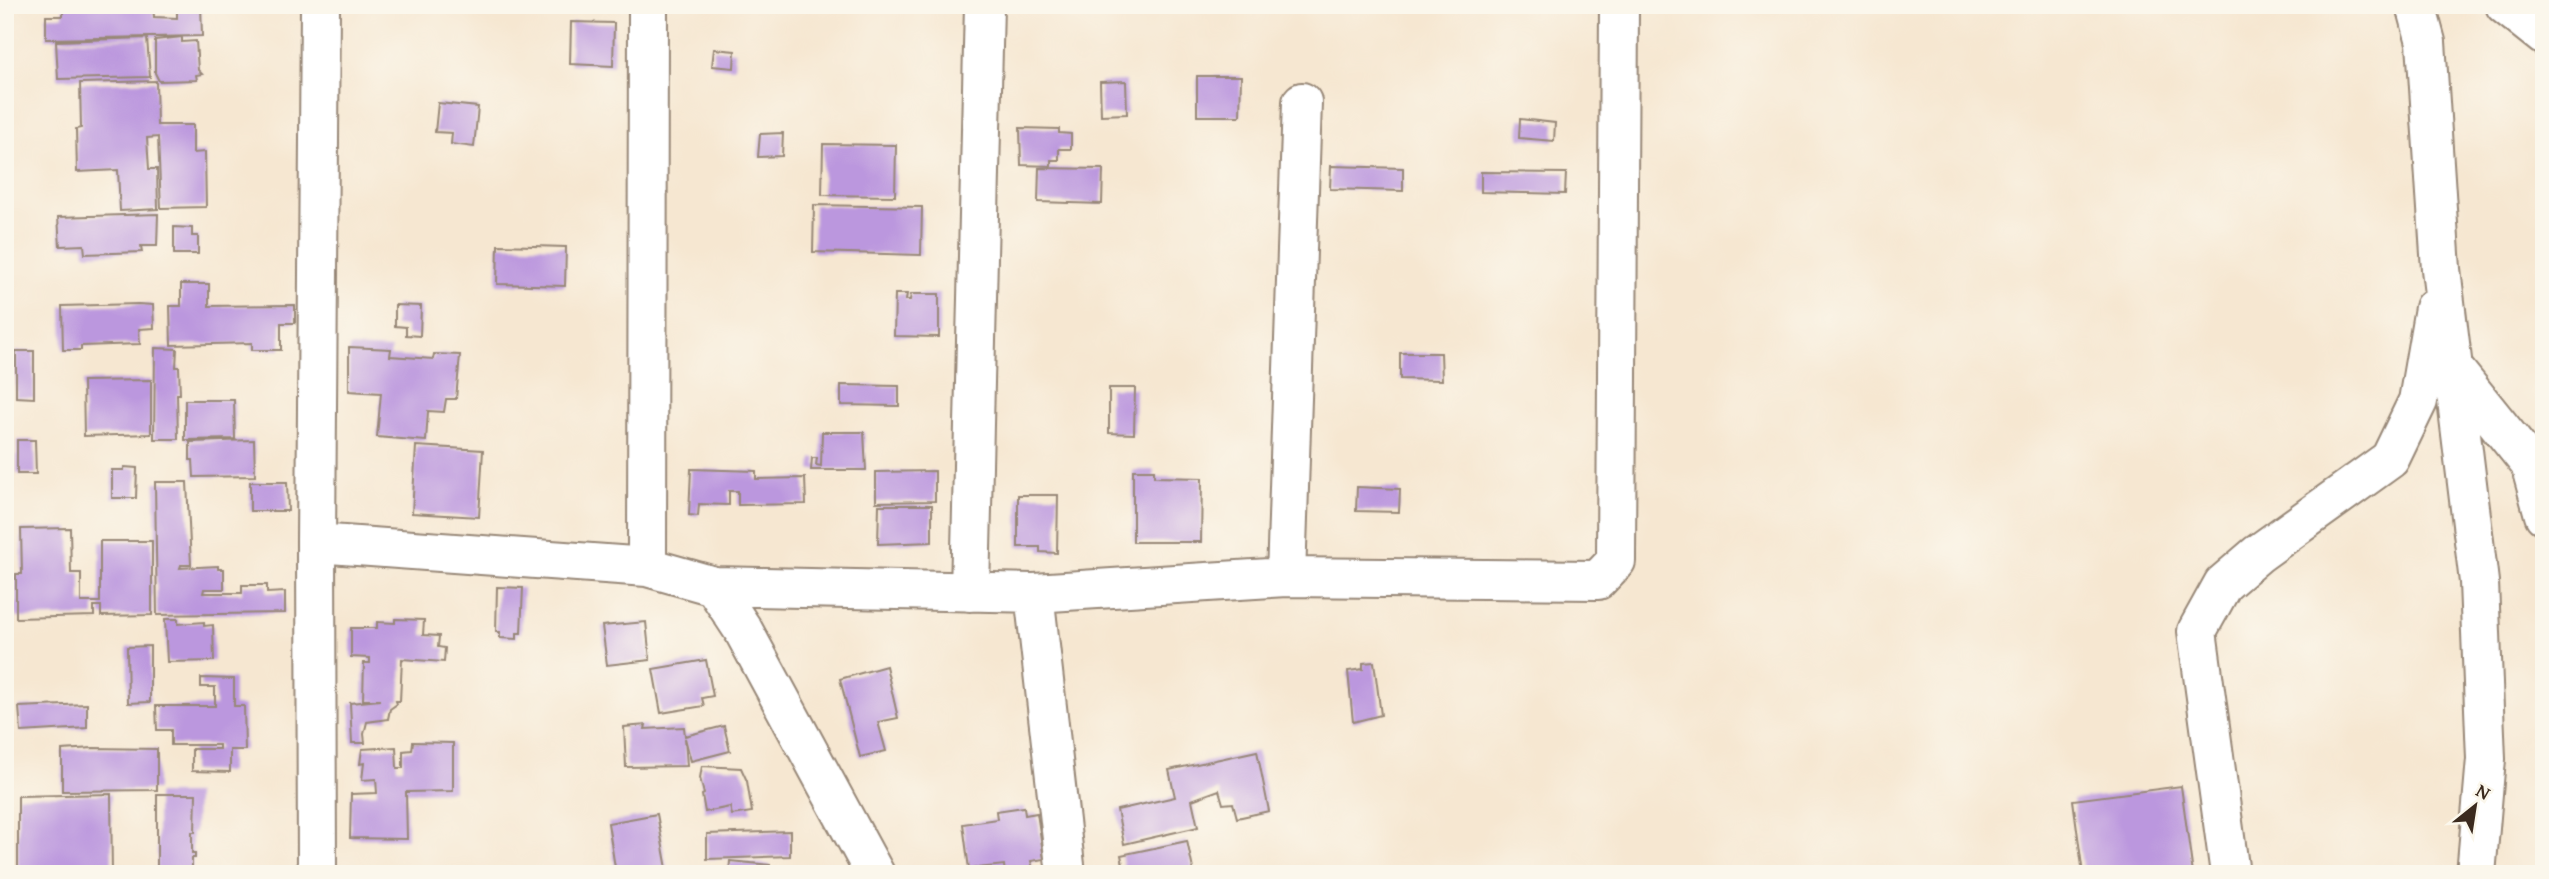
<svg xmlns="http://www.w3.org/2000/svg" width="2549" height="879" viewBox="0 0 2549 879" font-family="'Gentium Book Plus',serif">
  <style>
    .building { fill: #bb97de }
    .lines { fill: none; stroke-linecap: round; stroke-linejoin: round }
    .minor-casing { stroke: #988878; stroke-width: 42 }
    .minor { stroke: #fff; stroke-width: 38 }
  </style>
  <rect width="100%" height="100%" fill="#fbf7ec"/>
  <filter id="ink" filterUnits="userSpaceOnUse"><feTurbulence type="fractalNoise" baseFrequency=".0143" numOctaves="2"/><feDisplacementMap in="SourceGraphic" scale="14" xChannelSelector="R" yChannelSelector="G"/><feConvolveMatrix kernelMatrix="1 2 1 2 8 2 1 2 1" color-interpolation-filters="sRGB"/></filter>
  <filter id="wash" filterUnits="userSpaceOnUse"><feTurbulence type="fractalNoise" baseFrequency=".00686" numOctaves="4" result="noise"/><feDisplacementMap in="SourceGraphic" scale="28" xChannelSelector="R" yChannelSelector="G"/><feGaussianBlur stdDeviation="1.57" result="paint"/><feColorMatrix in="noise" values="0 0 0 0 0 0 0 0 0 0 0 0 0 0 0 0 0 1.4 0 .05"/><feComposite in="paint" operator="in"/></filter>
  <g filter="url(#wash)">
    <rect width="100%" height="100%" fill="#f6e7d1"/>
    <g id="blocks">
      <path class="building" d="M63 5H153L154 17 177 18V5H201L202 36 46 39V16H63Z
        M571 22 614 23 613 66 570 64Z
        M182 37V42L196 41 198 70 202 74 196 75 197 80 159 81 155 73V40Z
        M147 38 150 77 58 79 56 41Z
        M714 49 735 51 734 68 712 66Z
        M1197 76H1241L1240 116H1197Z
        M156 81 157 125H193V153L205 152 206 207 161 208 158 137 147 138 149 169H157L158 209 120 211 118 170 77 172 76 129 81 128 80 83Z
        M1126 81 1127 114 1101 115 1100 82Z
        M438 103 478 107 474 147 451 144 452 133 435 132Z
        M1520 119 1555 123 1554 141 1519 138Z
        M1020 128 1059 129V133L1071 134V149H1059V160H1051V166L1021 165Z
        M783 133 782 156 758 157 760 134Z
        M823 144 896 145 895 196 822 195Z
        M1331 166 1403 168V191L1330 189Z
        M1039 168 1103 169 1102 204 1038 202Z
        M1481 172 1566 173 1565 194 1481 192Z
        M814 205 922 207 921 255 813 252Z
        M158 214 157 246H141L142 252 85 254 84 245 60 246 58 217Z
        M174 227 192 228V236H198V254H174Z
        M498 245 566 247 565 286 497 284Z
        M181 284H209V306L295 305V323H281V350H252V343L171 345 170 306H181Z
        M895 294H907L906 300H910L911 294H939V337L894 336Z
        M138 304 153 305 154 328 139 329 140 344 81 346V350H63L62 306Z
        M395 305 421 306 420 336 406 335V327L395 326Z
        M349 347 391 349 390 356 433 359 434 354 460 355 456 399H446L444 412 428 411 426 441 377 437 381 393 349 391Z
        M155 348 177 349 176 367H179L180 394H177L178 439H154Z
        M16 351H34V398L16 397Z
        M1400 353H1441L1442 380 1400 379Z
        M151 380V434L84 436 83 381Z
        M841 385 899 386V406L841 405Z
        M1109 388H1135L1134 434 1109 433Z
        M185 400H234L235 439 185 440Z
        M822 432H864L866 470H811L812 458H817L816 465 821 466Z
        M17 440H35L36 474H17Z
        M254 440 255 476 194 477 193 460H190V442Z
        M416 446 483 450 479 517 412 513Z
        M124 467 137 468 136 498H112V470H124Z
        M691 469 756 471V479L805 478 806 504 738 505V491H729V505L699 504 698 516 689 515Z
        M1133 470H1154V477L1202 478 1201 542H1133Z
        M935 471V501L876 502V472Z
        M155 482H187L191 565H181L180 568 218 566V569H224V589H204L203 593H242V585H267V593L285 592V613L157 615Z
        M250 482H287L288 511H250Z
        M1357 487 1400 489 1399 512 1356 511Z
        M1018 495H1058L1057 553 1040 552V547H1018Z
        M879 505H932V542L878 544Z
        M70 528 71 573H81V602H100V541H152V615L101 616V606H94V616L16 618V574H22L21 529Z
        M497 587 523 588 521 633H517V639L500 638V632H496Z
        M165 619H178V624L204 622V626L213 625 214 661 167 662Z
        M395 619 424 620 423 635 439 636 438 647 445 648 444 662 402 659 400 701H396L397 704 390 709 388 719 367 722 364 734 365 743H352L350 703 380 700H363L364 663H370V658L351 657V628H377V622L395 623Z
        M646 622 650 660 607 665 602 626Z
        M150 646V702L128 703 127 647Z
        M706 660 713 696 702 698 704 706 661 713 653 669Z
        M1374 662 1381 715 1353 722 1348 671 1363 669V663Z
        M886 666 898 718 878 722 886 751 860 757 840 679Z
        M201 678 234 679V706H244L245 750H230V772L192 771V749H219V745H171V730H157L156 706H215V687H201Z
        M87 704V728L21 732 19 707Z
        M646 725 645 729 684 727 685 736 724 726 730 751 691 761 685 738 687 766 626 767 624 727Z
        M413 742 453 743V791L406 792 407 839 350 838 351 794 377 793 376 779 362 780 364 763 360 764 362 749 396 747 397 768H403V751L412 750Z
        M93 748 157 749V790L62 791V750Z
        M1257 751 1269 811 1237 818 1233 803 1223 804 1219 790 1192 800 1198 827 1124 844 1117 810 1175 797 1169 770Z
        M702 766 741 768 747 781 752 812 732 815 730 807 705 812 702 795 704 794 700 778Z
        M2181 786 2193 874H2083L2073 800Z
        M111 794 112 874H18V796Z
        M157 794H196L195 832H192V853H195V858H192V874H157Z
        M1024 807 1025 815 1037 813 1044 859 1031 861 1034 874H1005L1004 865 969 869 963 824 997 819 996 811Z
        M657 814 668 874H616L608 823Z
        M790 831V856L707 859V834Z
        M1187 841 1194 874H1125L1121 855Z
        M730 861 770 865V874H729Z"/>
    </g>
  </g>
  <g filter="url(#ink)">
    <use href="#blocks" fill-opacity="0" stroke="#988878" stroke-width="2"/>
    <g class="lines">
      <g class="minor-casing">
        <path id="minor" d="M2416 5 2426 42 2441 269 2479 582 2486 759 2476 874
          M2505 5 2544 36
          M2453 368 2530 464 2544 515
          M316 543 647 567 714 586 1034 593 1286 577 1598 580 1616 561 1619 5
          M647 567 648 5
          M1286 577 1302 102
          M714 586 743 630 875 874
          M970 592 984 5
          M1034 593 1066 874
          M317 874 316 543 320 5
          M2230 874 2197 631 2223 584 2258 554 2390 459 2418 401 2434 308"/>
      </g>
      <use href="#minor" class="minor"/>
    </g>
  </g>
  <rect width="2549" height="879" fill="none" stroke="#fbf7ec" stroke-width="28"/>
  <g transform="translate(2475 806) rotate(30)" stroke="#fbf7ec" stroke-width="5" paint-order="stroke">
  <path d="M0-5L12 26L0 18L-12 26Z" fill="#3b2a1e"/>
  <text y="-10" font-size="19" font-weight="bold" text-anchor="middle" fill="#3b2a1e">N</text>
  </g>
</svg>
